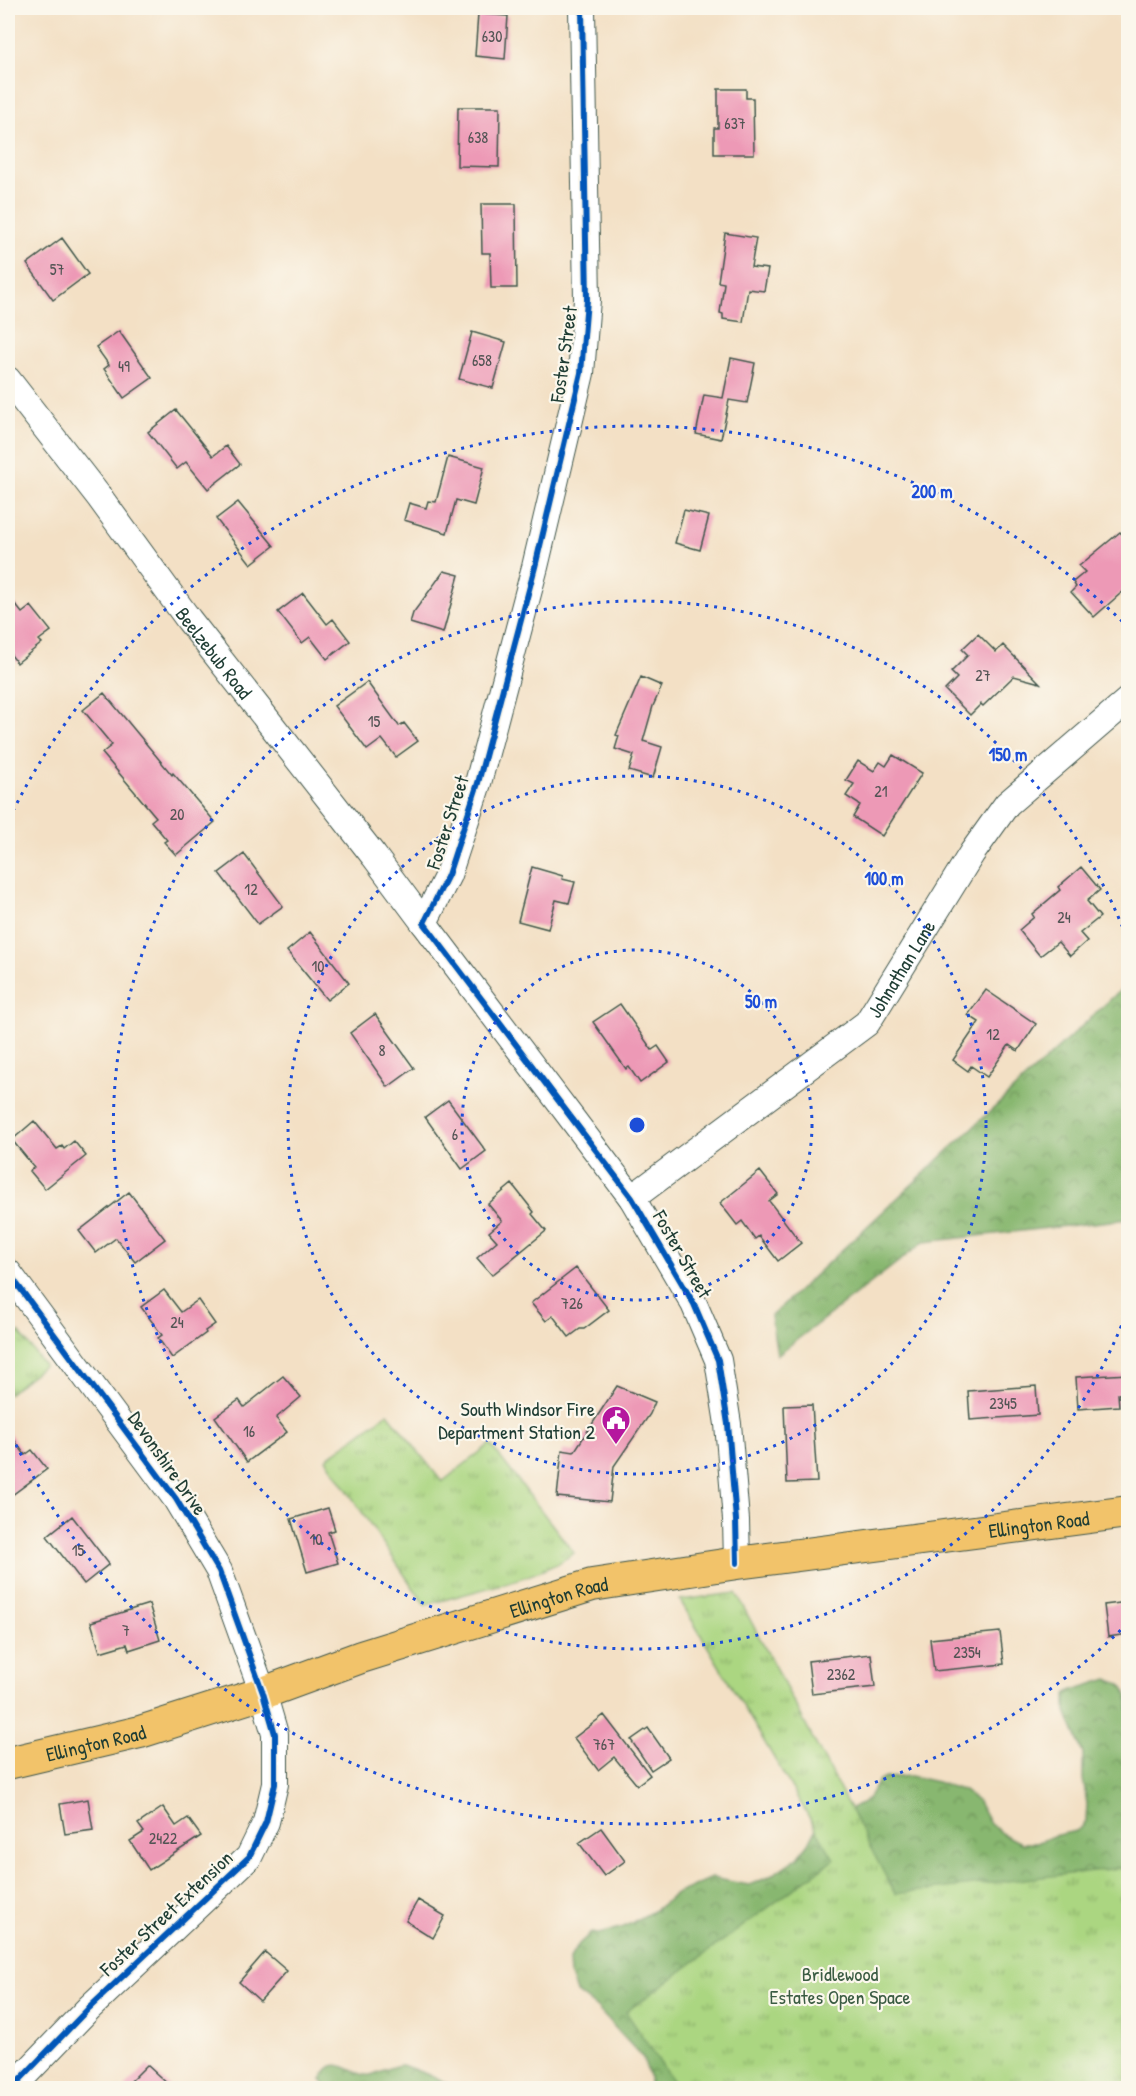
<svg xmlns="http://www.w3.org/2000/svg" width="1136" height="2096" viewBox="0 0 1136 2096" font-family="'Patrick Hand',sans-serif">
  <style>
    .forest { fill: url(#forest-crowns); stroke: #547a52; stroke-width: 1.5 }
    .park { fill: url(#park-tufts); stroke: #658a5a; stroke-width: 1.5 }
    .building { fill: #ed99b6 }
    .lines { fill: none; stroke-linecap: round; stroke-linejoin: round }
    .minor-casing { stroke: #3f554a; stroke-width: 28 }
    .major-casing { stroke: #3f554a; stroke-width: 34 }
    .minor { stroke: #fff; stroke-width: 26 }
    .major { stroke: #f2c36a; stroke-width: 32 }
    .cycleway-casing { stroke: #fbf7ec; stroke-width: 10 }
    .cycleway { stroke: #0057b8; stroke-width: 6 }
    .ring { fill: none; stroke: #1d4ed8; stroke-width: 3; stroke-dasharray: 3 6 }
    .labels { text-anchor: middle; dominant-baseline: central; stroke-width: 4.5; stroke-linejoin: round; paint-order: stroke }
    .number-label { font-size: 16px; fill: #525454 }
    .street-label { font-size: 20px; fill: #1f3d34; stroke: #fbf7ec }
    .poi-label { font-size: 20px; fill: #1f3d34; stroke: #fbf7ec; text-anchor: end }
    .park-label { font-size: 20px; fill: #3b5c43; stroke: #fbf7ec }
    .centre { fill: #1d4ed8; stroke: #fbf7ec; stroke-width: 3 }
    .ring-label { font-size: 18px; text-anchor: middle; font-weight: bold; fill: #1d4ed8; stroke: #fbf7ec; stroke-width: 4.5; stroke-linejoin: round; paint-order: stroke }
  </style>
  <defs>
    <pattern id="forest-crowns" width="20" height="18" patternUnits="userSpaceOnUse" patternTransform="scale(1.5)"><rect width="20" height="18" fill="#88b76f"/><path d="M2 6a3 3 0 1 1 6 0M12 15a3 3 0 1 1 6 0" fill="none" stroke="#6f965c"/></pattern>
    <pattern id="park-tufts" width="24" height="20" patternUnits="userSpaceOnUse" patternTransform="scale(1.5)"><rect width="24" height="20" fill="#abd681"/><path d="M3 7l-1-3M5 7V3M7 7l1-3M15 17l-1-3M17 17v-4M19 17l1-3" fill="none" stroke="#8baf6a"/></pattern>
  </defs>
  <rect width="100%" height="100%" fill="#fbf7ec"/>
  <filter id="ink" filterUnits="userSpaceOnUse"><feTurbulence type="fractalNoise" baseFrequency=".0167" numOctaves="2"/><feDisplacementMap in="SourceGraphic" scale="12" xChannelSelector="R" yChannelSelector="G"/><feConvolveMatrix kernelMatrix="1 2 1 2 8 2 1 2 1" color-interpolation-filters="sRGB"/></filter>
  <filter id="wash" filterUnits="userSpaceOnUse"><feTurbulence type="fractalNoise" baseFrequency=".008" numOctaves="4" result="noise"/><feDisplacementMap in="SourceGraphic" scale="24" xChannelSelector="R" yChannelSelector="G"/><feGaussianBlur stdDeviation="1.35" result="paint"/><feColorMatrix in="noise" values="0 0 0 0 0 0 0 0 0 0 0 0 0 0 0 0 0 1.4 0 .05"/><feComposite in="paint" operator="in"/></filter>
  <g filter="url(#wash)">
    <rect width="100%" height="100%" fill="#f3e0c5"/>
    <path class="forest" d="M1128 983V1219L924 1242 777 1355 771 1316Z
      M1108 1679 1120 1684 1128 1696V2088H647L649 2084V2076L643 2058 597 2008 576 1992 570 1976 569 1959 579 1944 591 1933 599 1934 624 1927 655 1910 676 1894 712 1878 749 1885 769 1877 798 1857 809 1843 817 1827 863 1803 869 1797 878 1781 886 1778 910 1776 937 1782 964 1791 978 1802 990 1824 1005 1835 1021 1843H1037L1053 1836 1076 1831 1082 1827 1086 1821 1087 1804 1083 1779V1753L1066 1711V1694L1073 1690Z
      M402 2065 437 2078 455 2088H328L321 2080C335 2048 353 2078 370 2075 380 2073 389 2066 402 2065Z"/>
    <path class="park" d="M19 1332 44 1365 8 1394V1340Z
      M388 1413 442 1482 490 1444 574 1553C543 1578 465 1593 425 1605L326 1459Z
      M736 1593 895 1894 1128 1867V2088H677L626 2012 834 1859 680 1600Z"/>
    <g id="blocks">
      <path class="building" d="M478 14 508 16 505 59 475 56Z
        M718 89H746V98H753L754 154H714V128H718Z
        M458 107H500L499 167 457 166Z
        M481 204H516L517 288H491L490 253H482Z
        M725 233 756 238 751 267 768 269 764 291 748 289 743 322 723 319V314L720 313 724 283 718 282Z
        M62 238 88 274 53 300 27 264Z
        M119 331 152 378 124 398 104 369 109 365 96 347Z
        M472 332 506 342 493 388 459 379Z
        M731 358 755 363 747 403 729 400 721 439 696 434 704 395 723 398Z
        M176 410 213 456 226 446 240 464 208 489 186 462 177 469 148 432Z
        M448 457 484 467 474 505 456 500 447 533 404 520 409 503 426 508 428 501 436 502Z
        M238 502 274 546 251 564 216 519Z
        M684 510 709 516 700 550 675 543Z
        M1120 532 1128 541V587L1094 617 1071 592 1076 587 1073 582 1085 572 1079 566Z
        M444 571 459 575 443 633 410 623 413 613Z
        M303 593 327 624 333 619 350 641 327 659 310 637 302 643 278 612Z
        M8 595 22 613 31 606 51 631 39 640 42 643 17 663 8 651Z
        M978 634 996 652 1003 645 1040 683 1014 676 983 706 981 704 970 715 945 690 957 678 951 672 968 655 962 649Z
        M641 677 662 686 653 706 643 741 662 747 653 778 629 771 634 755 615 749 619 736 616 735Z
        M367 682 399 726 404 723 418 741 396 757 382 739 367 750 334 706Z
        M104 693 172 775 173 773 215 822 176 855 164 842 167 840 151 821 156 817 102 753 112 745 83 710Z
        M893 755 922 773 882 836 853 817 860 805 846 796 854 784 846 780 858 761 874 771 880 762 886 766Z
        M244 854 283 906 258 924 219 873Z
        M532 867 563 876 562 879 575 882 569 903 556 900 548 929 518 921Z
        M1081 867 1100 890 1087 901 1100 917 1080 933 1087 941 1070 956 1058 942 1040 956 1019 930 1034 917 1032 914 1060 890 1058 887Z
        M310 932 349 983 327 1000 287 951Z
        M986 990 1036 1024 1018 1051 1009 1045 987 1077 971 1066 968 1071 953 1060 979 1022 968 1015Z
        M620 1004 652 1050 658 1046 669 1062 640 1083 629 1067 626 1069 593 1022Z
        M375 1014 414 1068 388 1087 350 1033Z
        M448 1100 486 1151 462 1169 425 1117Z
        M34 1121 57 1149 62 1146 64 1149 74 1141 86 1156 45 1189 30 1171 34 1167 12 1140Z
        M760 1171 778 1194 769 1201 801 1243 778 1261 759 1236 755 1239 742 1221 737 1225 720 1203Z
        M512 1184 534 1212 532 1214 546 1231 492 1275 477 1258 497 1241 489 1232 502 1221 488 1204Z
        M129 1192 165 1239 135 1262 116 1238 96 1253 79 1231Z
        M576 1268 609 1310 584 1329H580L569 1337 553 1316 546 1321 531 1303Z
        M164 1290 181 1312 198 1300 215 1324 205 1331 206 1333 172 1358 158 1338 162 1335 141 1307Z
        M1128 1374V1393L1118 1394 1119 1406 1078 1409 1076 1377Z
        M283 1376 301 1397 276 1418 287 1432 247 1462 215 1417 239 1400 244 1407Z
        M617 1386 655 1402 650 1414 614 1466 610 1502 557 1497 562 1450 574 1452Z
        M1036 1386 1038 1415 970 1420 968 1391Z
        M812 1405 817 1482 787 1483 784 1406Z
        M8 1431 25 1455 32 1450 47 1469 8 1498Z
        M328 1508 335 1530 328 1532 338 1563 307 1572 291 1519Z
        M72 1516 109 1564 84 1584 47 1536Z
        M1128 1602V1634L1108 1637 1104 1605Z
        M149 1604 160 1640 129 1650 127 1644 100 1652 91 1622Z
        M1000 1632 1004 1664 934 1671 930 1639Z
        M871 1654 875 1687 812 1694 808 1661Z
        M604 1715 650 1775 637 1785 614 1757 598 1770 574 1738Z
        M648 1728 669 1758 651 1770 631 1740Z
        M88 1799 93 1830 65 1834 60 1804Z
        M163 1807 176 1826 188 1818 201 1836 149 1870 130 1841 144 1832 138 1824Z
        M601 1828 625 1861 604 1876 579 1843Z
        M418 1900 445 1916 433 1938 406 1921Z
        M265 1952 287 1971 260 2001 239 1982Z
        M147 2065 172 2088H124Z"/>
    </g>
  </g>
  <g filter="url(#ink)">
    <use href="#blocks" fill-opacity="0" stroke="#3f554a" stroke-width="1.5"/>
    <g class="lines">
      <g class="minor-casing">
        <g id="minor">
          <path d="M582 8 587 300 581 373 535 567 478 783 448 875 424 923 632 1198 694 1304 718 1360 728 1424 736 1520 737 1563"/>
          <path id="s1" d="M8 380 100 498 189 620 374 856 424 923"/>
          <path id="s2" d="M632 1198 867 1023 972 853 1007 804 1128 700"/>
          <path d="M8 1272 176 1499 219 1571 263 1693 275 1734V1784L266 1822 249 1857 89 2008 12 2088"/>
        </g>
      </g>
      <g class="major-casing">
        <g id="major">
          <path id="s3" d="M8 1763 140 1732 263 1693 361 1657 592 1585 737 1563 1128 1512"/>
        </g>
      </g>
      <use href="#minor" class="minor"/>
      <use href="#major" class="major"/>
      <g class="cycleway-casing">
        <path id="cycleway" d="M582 8 587 300 581 373 535 567 478 783 448 875 424 923 632 1198 694 1304 718 1360 728 1424 736 1520 737 1563
          M8 1272 176 1499 219 1571 263 1693 275 1734V1784L266 1822 249 1857 89 2008 12 2088"/>
      </g>
      <use href="#cycleway" class="cycleway"/>
    </g>
  </g>
  <g class="ring">
    <circle cx="637" cy="1125" r="175"/>
    <circle cx="637" cy="1125" r="349"/>
    <path d="M1128 1309A524 524 0 1 1 1128 941"/>
    <path d="M1127 1624A699 699 0 0 1 9 1431M9 819A699 699 0 0 1 1127 626"/>
  </g>
  <defs>
    <g id="civic-pin" transform="scale(1.5)"><path d="M0 17L-7.5 6A9.5 9.5 0 1 1 7.5 6Z" fill="#b5179e" stroke="#fbf7ec"/><path d="M-.6-6.5H3V-4.5H.6V-3L4-1V1h2V6H-6V1h2V-1L-.6-3ZM-1.2 2.5V6h2.4V2.5Z" fill="#fff"/></g>
  </defs>
  <g fill-rule="evenodd">
    <use href="#civic-pin" x="616" y="1420"/>
  </g>
  <g class="labels">
    <g class="number-label">
      <text x="492" y="36">630</text>
      <text x="735" y="123">637</text>
      <text x="478" y="137">638</text>
      <text x="57" y="269">57</text>
      <text x="482" y="360">658</text>
      <text x="124" y="366">49</text>
      <text x="983" y="675">27</text>
      <text x="374" y="721">15</text>
      <text x="881" y="791">21</text>
      <text x="177" y="814">20</text>
      <text x="251" y="889">12</text>
      <text x="1064" y="917">24</text>
      <text x="318" y="966">10</text>
      <text x="993" y="1034">12</text>
      <text x="382" y="1050">8</text>
      <text x="455" y="1134">6</text>
      <text x="572" y="1303">726</text>
      <text x="177" y="1322">24</text>
      <text x="1003" y="1403">2345</text>
      <text x="249" y="1431">16</text>
      <text x="316" y="1539">10</text>
      <text x="78" y="1550">15</text>
      <text x="126" y="1630">7</text>
      <text x="967" y="1652">2354</text>
      <text x="841" y="1674">2362</text>
      <text x="604" y="1744">767</text>
      <text x="163" y="1838">2422</text>
    </g>
    <g class="street-label">
      <text transform="translate(563 354) rotate(-82)">Foster Street</text>
      <text stroke="none"><textPath href="#s1" startOffset="342">Beelzebub Road</textPath></text>
      <text transform="translate(447 822) rotate(-72)">Foster Street</text>
      <text stroke="none"><textPath href="#s2" startOffset="357">Johnathan Lane</textPath></text>
      <text transform="translate(683 1254) rotate(60)">Foster Street</text>
      <text transform="translate(168 1463) rotate(55)">Devonshire Drive</text>
      <text stroke="none"><textPath href="#s3" startOffset="1062">Ellington Road</textPath></text>
      <text stroke="none"><textPath href="#s3" startOffset="576">Ellington Road</textPath></text>
      <text stroke="none"><textPath href="#s3" startOffset="90">Ellington Road</textPath></text>
      <text transform="translate(166 1913) rotate(-43)">Foster Street Extension</text>
    </g>
    <g class="poi-label">
      <text x="595" y="1408">South Windsor Fire<tspan x="595" dy="23">Department Station 2</tspan></text>
    </g>
    <g class="park-label">
      <text x="840" y="1973">Bridlewood<tspan x="840" dy="23">Estates Open Space</tspan></text>
    </g>
  </g>
  <circle cx="637" cy="1125" r="9" class="centre"/>
  <g class="ring-label">
    <text x="932" y="498">200 m</text>
    <text x="1008" y="761">150 m</text>
    <text x="884" y="885">100 m</text>
    <text x="761" y="1008">50 m</text>
  </g>
  <rect width="1136" height="2096" fill="none" stroke="#fbf7ec" stroke-width="30"/>
</svg>
